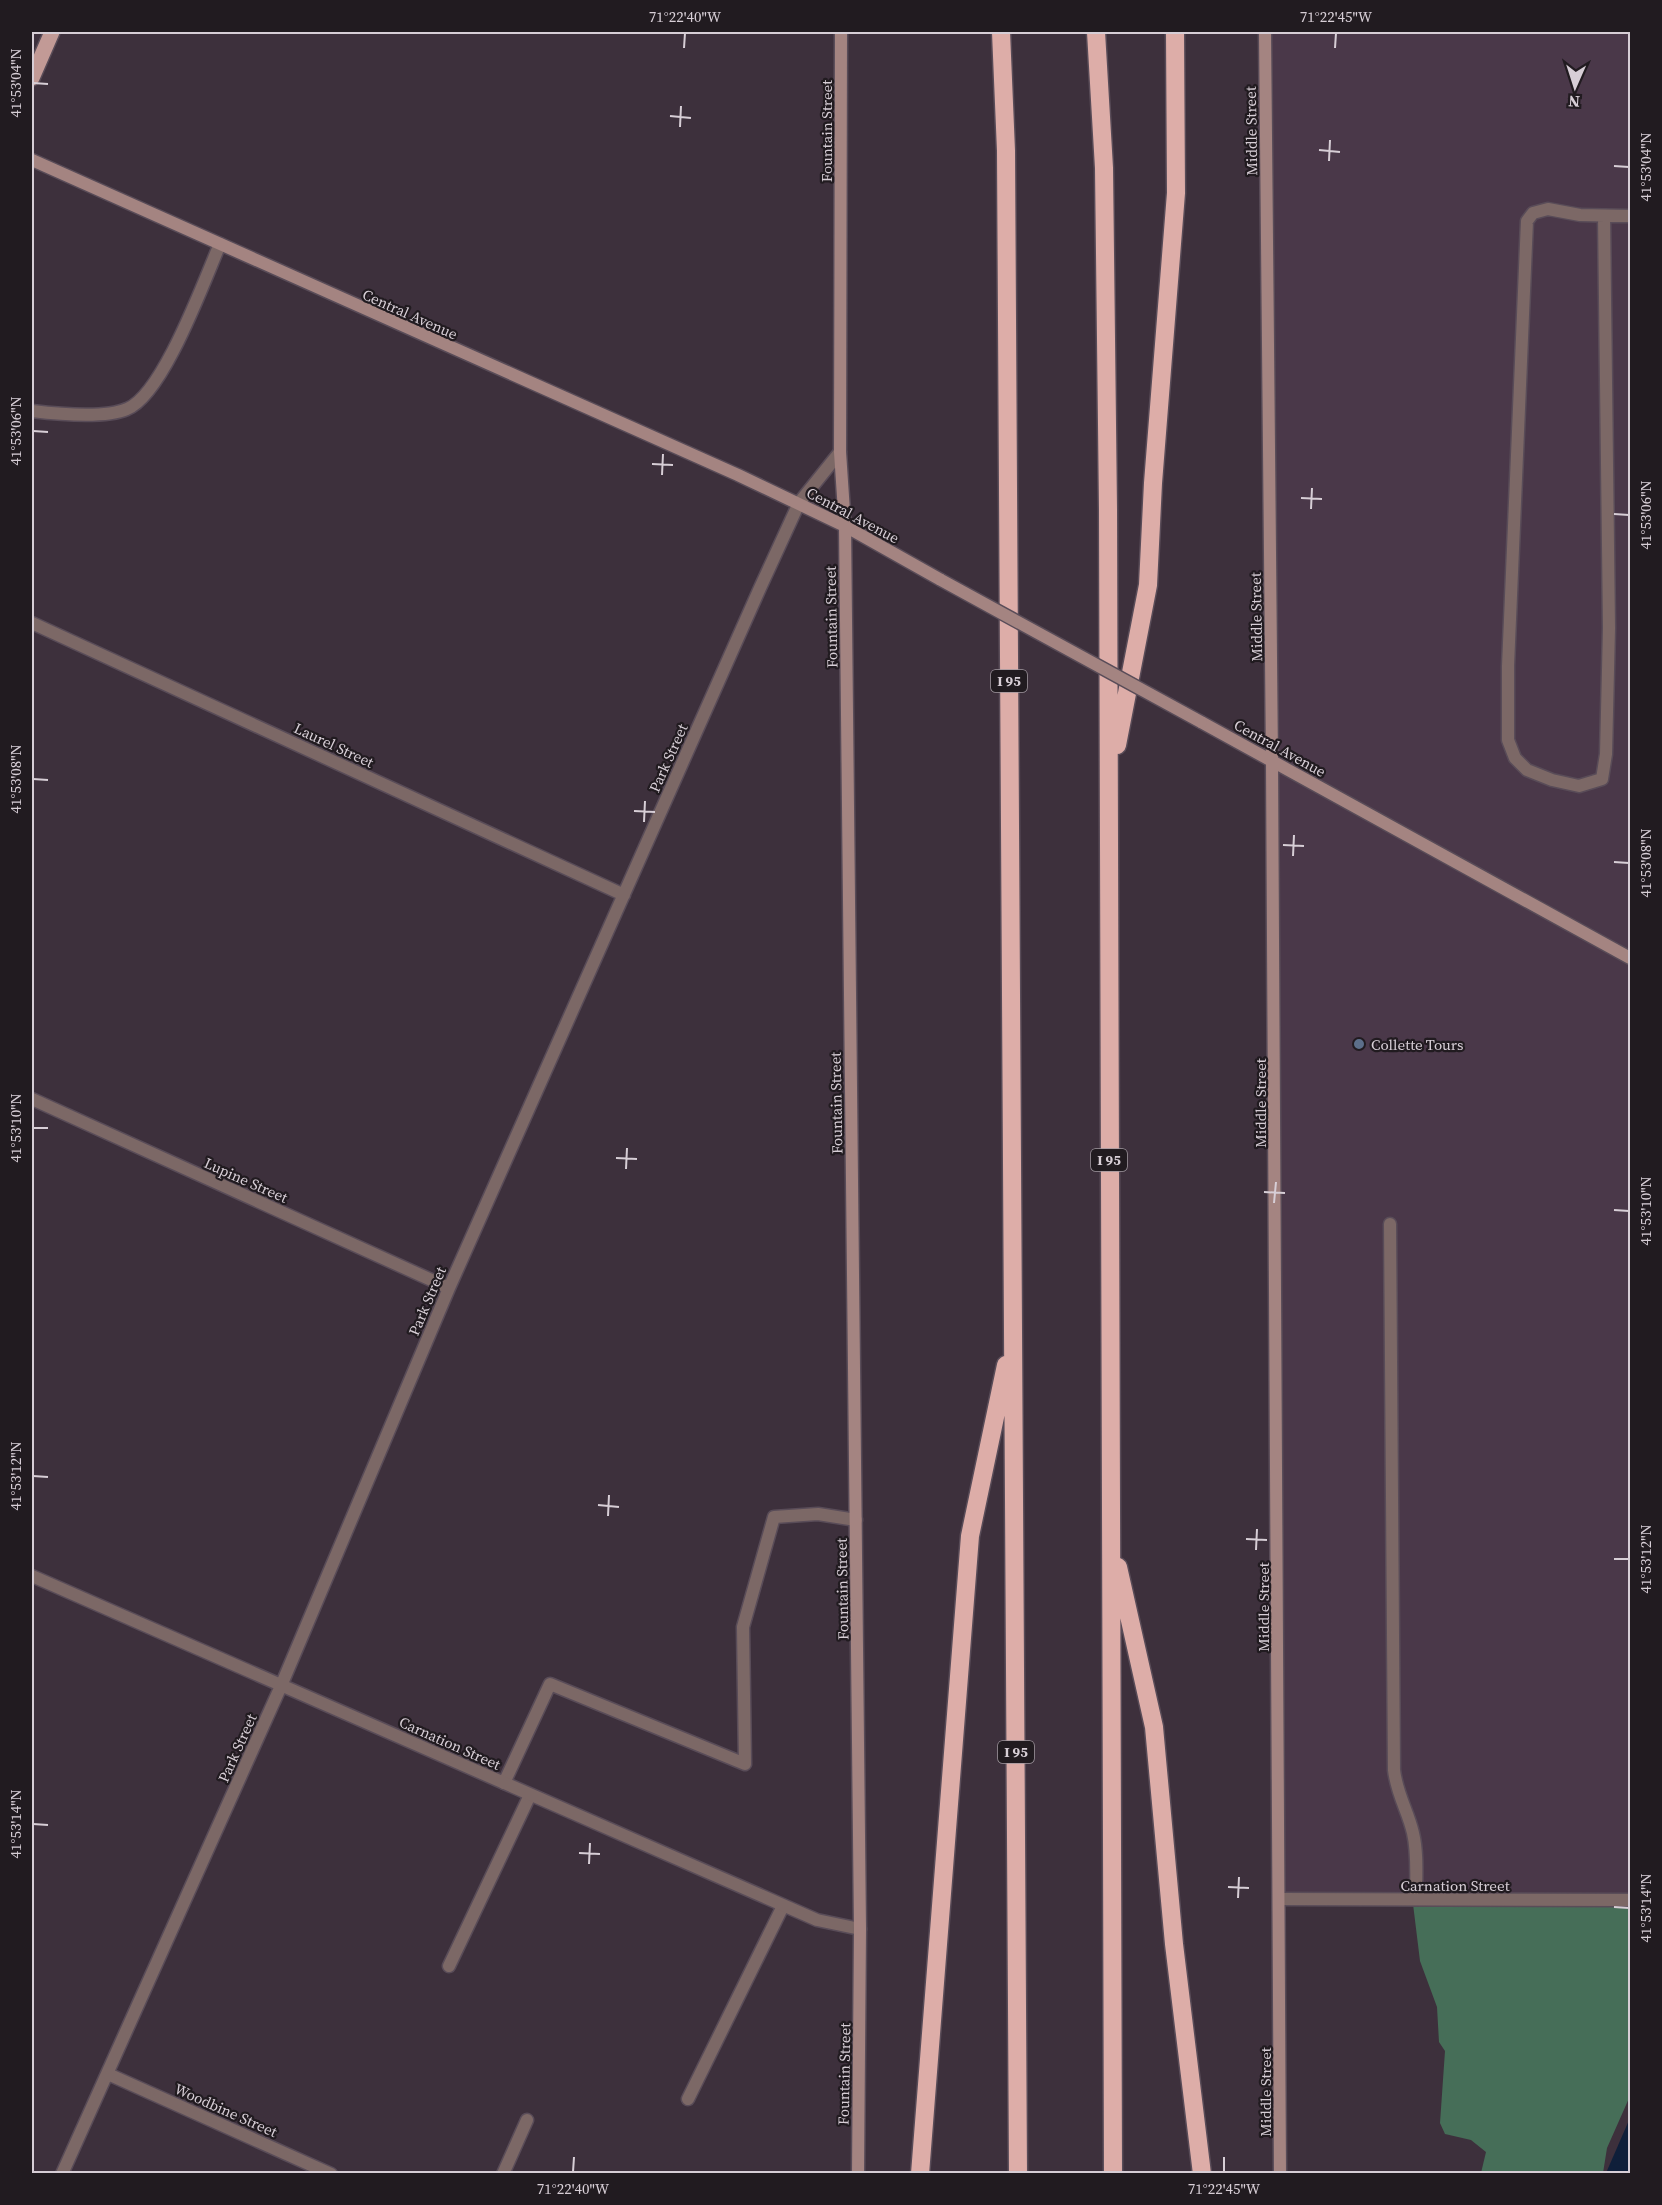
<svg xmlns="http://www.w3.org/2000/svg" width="1662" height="2205" viewBox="0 0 1662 2205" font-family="'Source Serif 4',serif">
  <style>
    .built { fill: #4a3849 }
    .forest { fill: #466e58 }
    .water { fill: #0f1f3a }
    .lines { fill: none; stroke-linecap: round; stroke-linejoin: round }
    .lane-casing { stroke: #594c58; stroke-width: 15 }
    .street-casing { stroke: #594c58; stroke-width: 15 }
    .secondary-casing { stroke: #594c58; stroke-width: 15 }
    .primary-casing { stroke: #594c58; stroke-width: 18 }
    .highway-casing { stroke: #594c58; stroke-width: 21 }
    .lane { stroke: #7c6866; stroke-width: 12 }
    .street { stroke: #7c6866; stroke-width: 12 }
    .secondary { stroke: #a48481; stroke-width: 12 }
    .primary { stroke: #c29a96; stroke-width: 15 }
    .highway { stroke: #ddada8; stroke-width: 18 }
    .secondary-bridge-casing { stroke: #594c58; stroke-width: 15; stroke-linecap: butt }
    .secondary-bridge { stroke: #a48481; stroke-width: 12 }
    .ticks { fill: none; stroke: #d7ced6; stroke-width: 2 }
    .service-dot { fill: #5c6f8a; stroke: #211b20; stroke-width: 2 }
    .labels { text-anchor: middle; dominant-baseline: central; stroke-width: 4.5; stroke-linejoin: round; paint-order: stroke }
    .shield { fill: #211b20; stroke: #a0989f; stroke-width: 1.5 }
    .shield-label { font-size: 14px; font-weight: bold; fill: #d7ced6 }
    .street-label { font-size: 15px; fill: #d7ced6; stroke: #211b20 }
    .poi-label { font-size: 15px; fill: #d7ced6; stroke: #211b20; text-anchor: start }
    .neatline { fill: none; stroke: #d7ced6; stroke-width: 2 }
    .ticks-label { font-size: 15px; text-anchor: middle; fill: #d7ced6 }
  </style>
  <rect width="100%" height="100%" fill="#3d303c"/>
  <path class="built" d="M1261 32H1630V1896L1276 1900 1272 774Z"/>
  <path class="forest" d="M1630 1896V2096L1607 2148 1603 2173H1481L1486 2152 1471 2140 1445 2134 1440 2123 1445 2051 1439 2042 1437 2007 1420 1961 1413 1904Z"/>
  <path class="water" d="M1630 2118V2173H1606Z"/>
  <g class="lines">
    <g class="lane-casing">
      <path id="lane" d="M1604 216 1609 628 1606 754 1602 779 1579 786 1552 780 1527 770 1515 758 1508 740V666L1527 221 1533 213 1548 209 1580 215 1630 216
        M32 411C57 414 104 419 127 409 163 395 204 281 220 244
        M1390 1224 1394 1770C1397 1795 1408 1811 1413 1833 1418 1854 1416 1878 1416 1899
        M504 1783 550 1684 745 1764 743 1627 774 1517 818 1514 856 1520
        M449 1966 530 1795
        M688 2099 783 1906
        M503 2174 527 2120"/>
    </g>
    <g class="street-casing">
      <path id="street" d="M32 623 624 895
        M32 1099 449 1288
        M32 1576 817 1920 860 1929
        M1280 1899 1630 1900
        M108 2074 331 2174
        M62 2174 281 1686 449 1288 760 588 799 503 840 452"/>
    </g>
    <g class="secondary-casing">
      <path id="secondary" d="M841 32 840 452 845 526 860 1929 858 2174
        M1265 32 1272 761 1280 2174
        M32 160 738 475 845 526 941 580
        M1201 722 1630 958"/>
    </g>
    <g class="primary-casing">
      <path id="primary" d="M32 78 52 32"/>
    </g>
    <g class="highway-casing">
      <path id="highway" d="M1001 32 1006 151 1018 2174
        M1096 32 1104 168 1108 509 1113 2174
        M1117 745 1148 585 1153 483 1176 193 1175 32
        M1118 1567 1154 1727 1174 1944 1202 2174
        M920 2174 970 1536 1006 1365"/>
    </g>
    <use href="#lane" class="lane"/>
    <use href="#street" class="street"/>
    <use href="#secondary" class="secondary"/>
    <use href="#primary" class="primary"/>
    <use href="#highway" class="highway"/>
    <g class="secondary-bridge-casing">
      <path id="secondary-bridge" d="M941 580 1201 722"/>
    </g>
    <use href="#secondary-bridge" class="secondary-bridge"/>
  </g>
  <path class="ticks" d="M684 48 685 33M1335 48 1336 33M33 83 48 84M670 116 691 118M680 127 681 106M1319 150 1340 152M1329 161 1330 140M1614 166 1629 167M33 431 48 432M652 464 673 465M662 475 663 454M1301 498 1322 499M1311 509 1312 488M1614 514 1629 515M33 779 48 780M634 811 655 812M644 822 645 801M1283 845 1304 846M1293 856 1294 835M1614 862 1629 863M33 1128H48M616 1158 637 1159M626 1169 627 1148M1264 1192 1285 1193M1274 1203 1276 1182M1614 1210 1629 1211M33 1476 48 1477M598 1505 619 1507M608 1516 609 1495M1246 1539 1267 1540M1256 1550 1257 1529M1614 1559H1629M33 1824 48 1825M579 1853 600 1854M589 1864 590 1843M1228 1887 1249 1888M1238 1898 1239 1877M1614 1907 1629 1908M573 2172 574 2157M1224 2172V2157"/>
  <circle class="service-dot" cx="1359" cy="1044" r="6"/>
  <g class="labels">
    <g class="shield">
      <rect x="991" y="670" width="36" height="22" rx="4.5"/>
      <rect x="1091" y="1149" width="36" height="22" rx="4.5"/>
      <rect x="998" y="1741" width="36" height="22" rx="4.5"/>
    </g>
    <g class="shield-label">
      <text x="1009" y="681">I 95</text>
      <text x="1109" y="1160">I 95</text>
      <text x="1016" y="1752">I 95</text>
    </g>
    <g class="street-label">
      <text transform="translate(826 131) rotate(-90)">Fountain Street</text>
      <text transform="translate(1251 131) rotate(-91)">Middle Street</text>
      <text transform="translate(410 314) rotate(24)">Central Avenue</text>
      <text transform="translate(853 515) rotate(28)">Central Avenue</text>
      <text transform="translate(831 617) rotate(-91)">Fountain Street</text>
      <text transform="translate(1256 617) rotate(-91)">Middle Street</text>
      <text transform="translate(334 745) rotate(25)">Laurel Street</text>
      <text transform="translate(1280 748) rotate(29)">Central Avenue</text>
      <text transform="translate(668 758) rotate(-66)">Park Street</text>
      <text transform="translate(836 1103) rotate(-91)">Fountain Street</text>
      <text transform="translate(1260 1103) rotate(-90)">Middle Street</text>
      <text transform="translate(246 1180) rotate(24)">Lupine Street</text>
      <text transform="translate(427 1301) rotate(-67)">Park Street</text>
      <text transform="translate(842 1589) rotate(-91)">Fountain Street</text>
      <text transform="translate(1263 1607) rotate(-90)">Middle Street</text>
      <text transform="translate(450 1743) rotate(24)">Carnation Street</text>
      <text transform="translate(237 1748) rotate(-66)">Park Street</text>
      <text x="1455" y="1885">Carnation Street</text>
      <text transform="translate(844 2074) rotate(-89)">Fountain Street</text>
      <text transform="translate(1265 2092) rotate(-90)">Middle Street</text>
      <text transform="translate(226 2110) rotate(24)">Woodbine Street</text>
    </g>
    <g class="poi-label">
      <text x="1371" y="1044">Collette Tours</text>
    </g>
  </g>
  <rect width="1662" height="2205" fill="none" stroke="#211b20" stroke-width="66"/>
  <g transform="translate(1575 87) rotate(183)" stroke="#211b20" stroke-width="4.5" paint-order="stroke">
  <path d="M0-4.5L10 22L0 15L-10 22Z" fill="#d7ced6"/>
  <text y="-9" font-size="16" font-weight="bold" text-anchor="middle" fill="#d7ced6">N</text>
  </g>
  <rect x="33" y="33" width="1596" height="2139" class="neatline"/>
  <g class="ticks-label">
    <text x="685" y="22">71°22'40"W</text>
    <text x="1336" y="22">71°22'45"W</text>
    <text transform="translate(16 83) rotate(-90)" y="5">41°53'04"N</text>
    <text transform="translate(1646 167) rotate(-90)" y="5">41°53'04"N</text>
    <text transform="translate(16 431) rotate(-90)" y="5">41°53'06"N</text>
    <text transform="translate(1646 515) rotate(-90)" y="5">41°53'06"N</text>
    <text transform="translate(16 779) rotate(-90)" y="5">41°53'08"N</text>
    <text transform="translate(1646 863) rotate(-90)" y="5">41°53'08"N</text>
    <text transform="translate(16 1128) rotate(-90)" y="5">41°53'10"N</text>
    <text transform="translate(1646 1211) rotate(-90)" y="5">41°53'10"N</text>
    <text transform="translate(16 1476) rotate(-90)" y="5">41°53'12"N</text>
    <text transform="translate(1646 1559) rotate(-90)" y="5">41°53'12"N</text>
    <text transform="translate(16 1824) rotate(-90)" y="5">41°53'14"N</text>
    <text transform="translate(1646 1908) rotate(-90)" y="5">41°53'14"N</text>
    <text x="573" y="2194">71°22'40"W</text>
    <text x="1224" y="2194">71°22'45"W</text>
  </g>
</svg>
